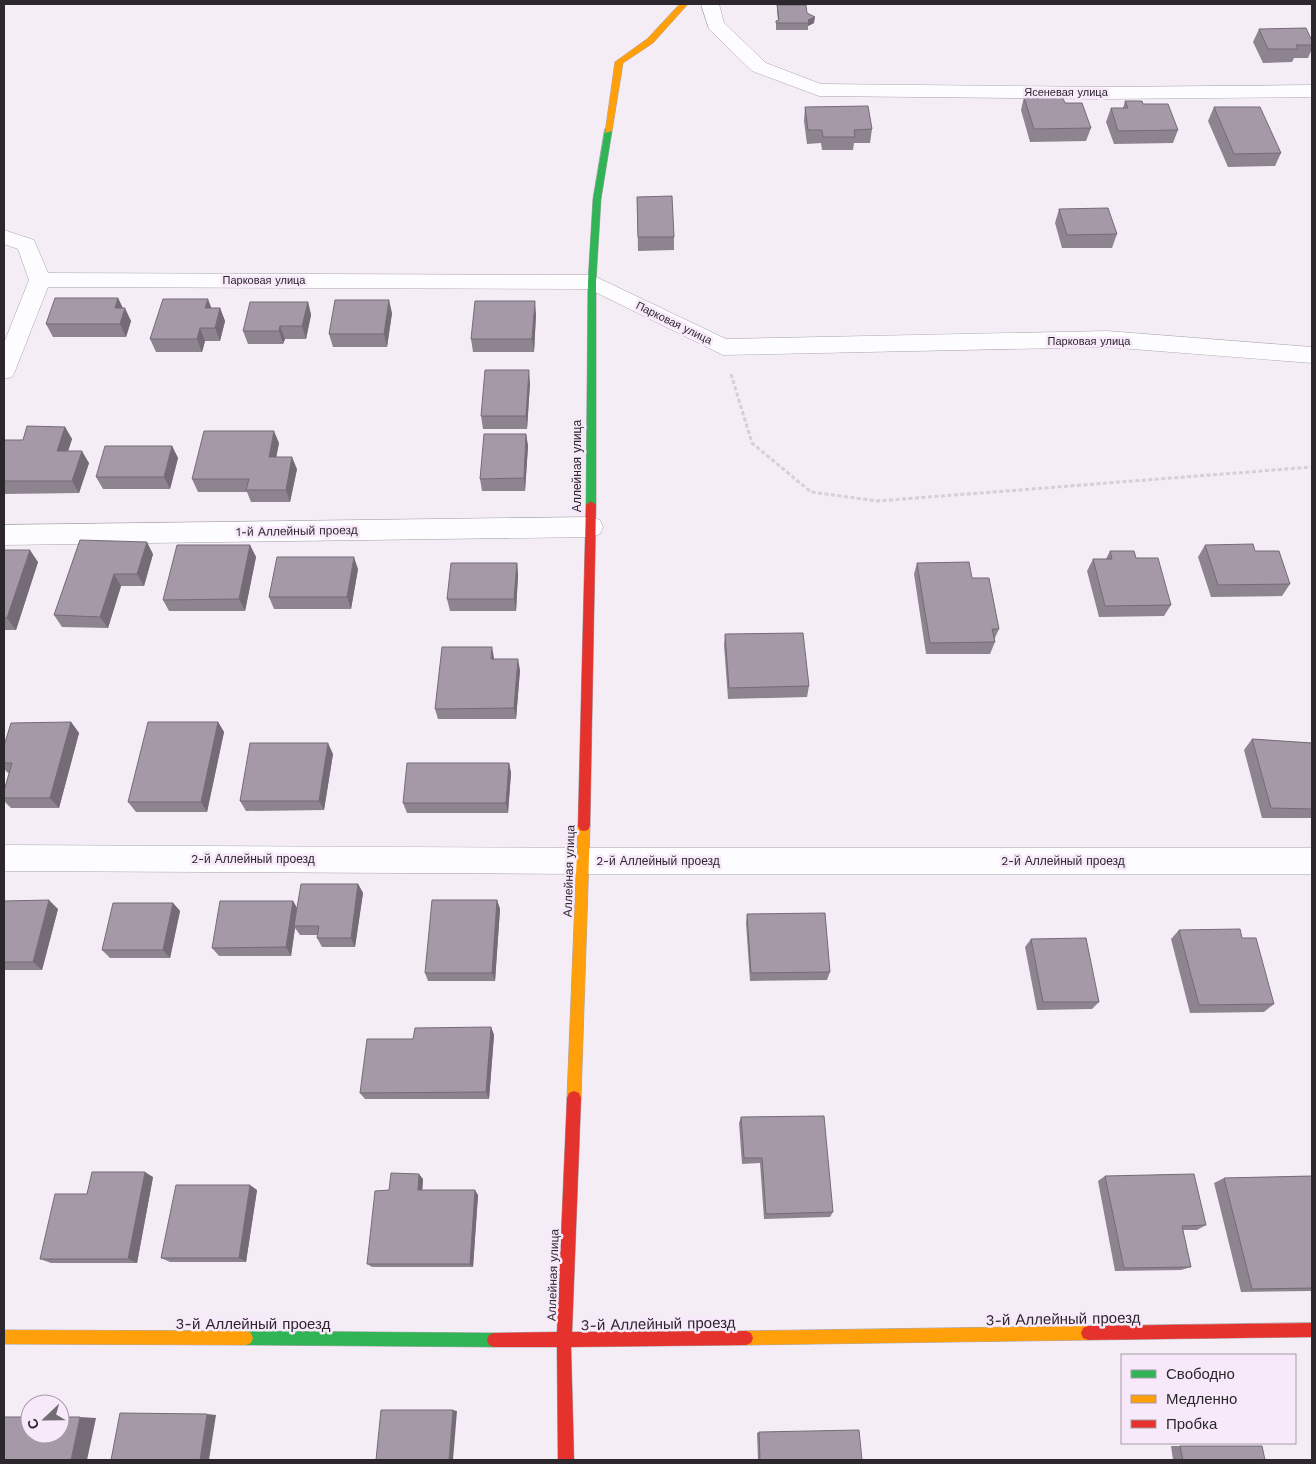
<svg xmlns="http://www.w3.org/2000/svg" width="1316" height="1464" viewBox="0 0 1316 1464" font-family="'Work Sans',sans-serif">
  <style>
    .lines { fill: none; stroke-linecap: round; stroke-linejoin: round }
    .street-casing { stroke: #aaa5ac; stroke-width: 1 }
    .fast-casing { stroke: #aaa5ac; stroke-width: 1 }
    .slow-casing { stroke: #aaa5ac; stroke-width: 1 }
    .jam-casing { stroke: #aaa5ac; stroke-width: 1 }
    .path { stroke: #d3d1d3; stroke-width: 3; stroke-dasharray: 4 2.5; stroke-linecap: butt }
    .street { fill: #fdfcfe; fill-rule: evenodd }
    .fast { fill: #30b455; fill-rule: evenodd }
    .slow { fill: #ff9f0a; fill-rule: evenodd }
    .jam { fill: #e5322d; fill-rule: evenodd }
    .wall { fill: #8e8490 }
    .shaded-wall { fill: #746b76 }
    .building { fill: #a599a8; stroke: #746b76 }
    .labels { text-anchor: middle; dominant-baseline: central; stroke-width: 5; stroke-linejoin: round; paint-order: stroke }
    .far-street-label { font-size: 11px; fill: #2c272d; stroke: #f7e9fa }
    .street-label { font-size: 12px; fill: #2c272d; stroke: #f7e9fa }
    .near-street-label { font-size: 15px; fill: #2c272d; stroke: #f7e9fa }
  </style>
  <rect width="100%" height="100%" fill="#f4edf6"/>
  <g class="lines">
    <g class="street-casing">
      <path id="street" d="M701 4H719L724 23 766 63 821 84 1104 87 1312 85V97L1104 99 819 96 752 71 709 29Z
        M4 230 34 240 48 273 592 275 726 339 1107 331 1312 347V363L1107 347 723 355 589 289 48 287 15 371 12 377 4 379V343L29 280 18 249 4 244Z
        M591 517 600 520 603 527 600 534 591 537 4 545V525Z
        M4 845 583 848H1312V874H583L4 871Z"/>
    </g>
    <g class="fast-casing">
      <path id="fast" d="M605 129 612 131 601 199 596 282V505L591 509 586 505 588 282 593 199Z
        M246 1331 494 1333 499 1335 501 1340 499 1345 494 1347 246 1345 241 1343 239 1338 241 1333Z"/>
    </g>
    <g class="slow-casing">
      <path id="slow" d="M680 4H688L653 43 623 63 612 131 605 133 615 62 647 39Z
        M584 821 588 822 590 826 581 1098 579 1103 574 1105 569 1103 567 1098 578 826 580 822Z
        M1088 1326 1093 1328 1095 1333 1093 1338 1088 1340 746 1345 741 1343 739 1338 741 1333 746 1331Z
        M4 1330 246 1331 251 1333 253 1338 251 1343 246 1345 4 1344Z"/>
    </g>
    <g class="jam-casing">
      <path id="jam" d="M591 501 596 505 590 826 588 830 584 831 580 830 578 826 586 505Z
        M574 1091 579 1093 581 1098 572 1332 746 1331 751 1333 753 1338 751 1343 746 1345 571 1347 574 1460H558L557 1347H494L489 1345 487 1340 489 1335 494 1333 557 1332 567 1098 569 1093Z
        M1312 1323V1337L1088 1340 1083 1338 1081 1333 1083 1328 1088 1326Z"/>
    </g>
    <path class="path" d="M731 374 752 443 811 492 878 501 1312 467"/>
    <use href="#street" class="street"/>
    <use href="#fast" class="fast"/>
    <use href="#slow" class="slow"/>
    <use href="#jam" class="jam"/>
  </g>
  <path class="wall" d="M777 5 807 13 814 23 808 26V30H776V21L778 20 777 12Z
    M1259 29 1312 41V49L1308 58H1294L1292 62 1263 63 1253 42Z
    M1024 97 1065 103 1091 128 1086 141 1030 142 1021 110Z
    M1125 101 1143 104 1178 130 1173 143 1114 144 1106 122 1111 108H1123Z
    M805 107 872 129 870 143H854L853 150H822L821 143 807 144 804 121Z
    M1214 107 1281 153 1275 166 1228 167 1208 121Z
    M637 197 674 237V250L638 251Z
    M1059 209 1117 234 1112 248H1062L1055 223Z
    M118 298 123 308 131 321 126 337H53L46 324Z
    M308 302 311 315 306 339H285L283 344H248L243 331Z
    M212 308H220L225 321 220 341H205L202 352H156L150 339Z
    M392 313 387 347H333L329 334Z
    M536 314 534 352H473L471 339Z
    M530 383 527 429H483L481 416Z
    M65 427 72 439 68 451 89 463 79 493 4 494V444L23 440Z
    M526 434 528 446 525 491H482L480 479Z
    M279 443 276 457 297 469 290 502H251L247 492H198L192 479Z
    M172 446 178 458 170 489H103L96 477Z
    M80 540 153 554 144 586H121L108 628 62 627 54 615Z
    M250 545 256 557 245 611H169L163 600Z
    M1205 545 1255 551 1290 584 1282 596 1211 597 1198 557Z
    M4 550 38 562 16 630H4Z
    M1110 551 1136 558 1171 605 1164 616 1099 617 1087 571 1093 559H1106Z
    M517 563 518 575 516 611H450L447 599Z
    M917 563 972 578 999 629 994 640 995 642 990 654H926L914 574Z
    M358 569 351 609H274L269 597Z
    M725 634 809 686 807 697 728 699 724 645Z
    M494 659 520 670 516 719H438L435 709Z
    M71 722 79 733 59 808H11L4 801V791L9 773H8L4 769V746Z
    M218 722 224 732 207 812H136L128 802Z
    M1252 739 1312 743V818H1262L1244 750Z
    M333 754 324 810 246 811 240 801Z
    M509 763 511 773 508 813H407L403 803Z
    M358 884 363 893 355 947H322L317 938 318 935H300L295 928 291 956H219L212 948 293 901 297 908Z
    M497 900 500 909 495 981H428L425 973Z
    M4 901 58 909 42 970H4Z
    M173 903 180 911 170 958H110L102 950Z
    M747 914 830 972 827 980 750 981 746 923Z
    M1179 930 1242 938 1274 1004 1264 1012 1190 1013 1171 939Z
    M1031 939 1099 1002 1092 1009 1037 1010 1025 947Z
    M491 1027 494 1035 489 1099H365L360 1093 413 1039Z
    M741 1117 833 1212 830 1217 764 1219 760 1163 742 1164 739 1123Z
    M1105 1176 1206 1225 1197 1230H1183L1191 1267 1181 1270 1115 1271 1098 1181Z
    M1312 1176V1291L1241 1292 1214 1183 1224 1178Z
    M153 1177 137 1263H51L40 1259 87 1194Z
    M423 1179 422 1190 478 1195 473 1267H372L367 1264 389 1190Z
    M257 1190 246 1262H170L161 1258Z
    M759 1432 862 1460H758L757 1433Z
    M1171 1446H1180L1265 1460H1173Z"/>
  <path class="shaded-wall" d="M815 17 814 23 808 26V20Z
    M118 298 124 311 125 308 131 321 126 337 120 324 115 308Z
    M208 299 213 312 205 308Z
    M389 300 392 313 387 347 384 334Z
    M535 301 536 314 534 352 532 339Z
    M308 302 311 315 306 339 302 326Z
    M220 308 225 321 220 341 215 328Z
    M280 326 285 339 283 344 279 331Z
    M200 328 205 341 202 352 197 339Z
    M529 370 530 383 527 429 526 416Z
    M65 427 72 439 64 463 57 451Z
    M274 431 279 443 274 469 269 457Z
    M526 434 528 446 525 491 524 478Z
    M172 446 178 458 170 489 164 477Z
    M82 451 89 463 79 493 72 481Z
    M292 457 297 469 290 502 286 490Z
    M147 542 153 554 144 586 137 574Z
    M250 545 256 557 245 611 239 599Z
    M30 550 38 562 16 630 7 618Z
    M354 557 358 569 351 609 347 597Z
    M517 563 518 575 516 611 514 599Z
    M114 574 121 586 108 628 100 617Z
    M492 647 494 658V670L491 659Z
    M518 659 520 670 516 719 514 708Z
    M71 722 79 733 59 808 50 798Z
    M218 722 224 732 207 812 201 802Z
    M328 743 333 754 324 810 319 801Z
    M509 763 511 773 508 813 506 803Z
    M358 884 363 893 355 947 351 938Z
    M49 900 58 909 42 970 33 962Z
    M497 900 500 909 495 981 492 973Z
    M293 901 298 910 294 926 295 928 291 956 286 947Z
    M173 903 180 911 170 958 163 950Z
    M491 1027 494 1035 489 1099 486 1092Z
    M145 1172 153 1177 137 1263 128 1259Z
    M419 1174 423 1179 422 1195 418 1190Z
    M250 1185 257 1190 246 1262 239 1258Z
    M475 1190 478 1195 473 1267 470 1264Z
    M453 1410 457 1411 453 1460H449Z
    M207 1414 216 1415 209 1460H200Z
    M80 1417 96 1418 87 1460H71Z"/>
  <path class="building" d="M777 5H806L807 13 815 17 808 20 809 23H776V21L779 20Z
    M1306 28 1312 41V45H1296L1298 49H1268L1259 29Z
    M1062 96 1065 103H1082L1091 128 1034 129 1024 97Z
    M1125 101H1142L1143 104H1168L1178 130 1118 131 1111 108H1128Z
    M868 106 872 129 854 130 855 137H823L822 130H808L805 107Z
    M1214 107H1260L1281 153 1234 154Z
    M672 196 674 237H638L637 197Z
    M1108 208 1117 234 1067 235 1059 209Z
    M55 298H118L115 308H125L120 324H46Z
    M163 299H208L205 308H220L215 328H200L197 339H150Z
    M335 300H389L384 334H329Z
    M475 301H535L532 339H471Z
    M250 302H308L302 326H280L279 331H243Z
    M485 370H529L526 416H481Z
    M27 426 65 427 57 451H82L72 481H4V444L5 440H23Z
    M204 431H274L269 457H292L286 490H246L249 479H192Z
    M484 434H526L524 478 480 479Z
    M105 446H172L164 477H96Z
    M80 540 147 542 137 574H114L100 617 54 615Z
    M1253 544 1255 551H1279L1290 584 1218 585 1205 545Z
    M177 545H250L239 599 163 600Z
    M4 550H30L7 618H4Z
    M1110 551H1134L1136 558H1158L1171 605 1105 606 1093 559H1112Z
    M277 557H354L347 597H269Z
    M969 562 972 578H989L999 629H992L995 642 930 643 917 563Z
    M451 563H517L514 599H447Z
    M803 633 809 686 729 688 725 634Z
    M442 647H492L491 659H518L514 708 435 709Z
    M71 722 50 798H4V791L12 763H4V746L11 723Z
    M148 722H218L201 802H128Z
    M1252 739 1312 743V809L1271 808Z
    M250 743H328L319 801H240Z
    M407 763H509L506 803H403Z
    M301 884H358L351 938H317L319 926H294Z
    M49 900 33 962H4V901Z
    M432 900H497L492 973H425Z
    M220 901H293L286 947 212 948Z
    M113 903H173L163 950H102Z
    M825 913 830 972 751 973 747 914Z
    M1240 929 1242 938H1256L1274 1004 1199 1005 1179 930Z
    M1086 938 1099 1002H1043L1031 939Z
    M491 1027 486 1092 360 1093 367 1039H413L415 1028Z
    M824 1116 833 1212 766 1214 762 1158H744L741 1117Z
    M92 1172H145L128 1259H40L55 1194H87Z
    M391 1173 419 1174 418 1190H475L470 1264H367L375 1191 389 1190Z
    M1194 1174 1206 1225 1182 1226 1191 1267 1124 1268 1105 1176Z
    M1312 1176V1288L1252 1289 1224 1178Z
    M176 1185H250L239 1258H161Z
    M381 1410H453L449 1460H376Z
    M120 1413 207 1414 200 1460H111Z
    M4 1417H30V1434H60V1417H80L71 1460H4Z
    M859 1430 862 1460H760L759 1432Z
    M1180 1446H1262L1265 1460H1183Z"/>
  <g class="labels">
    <g class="far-street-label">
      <text x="1066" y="92">Ясеневая улица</text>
      <text x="264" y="280">Парковая улица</text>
      <text transform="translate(674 323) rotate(26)">Парковая улица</text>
      <text x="1089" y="341">Парковая улица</text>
    </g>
    <g class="street-label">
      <text transform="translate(577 466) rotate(-90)">Аллейная улица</text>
      <text transform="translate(297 531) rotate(-1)">1-й Аллейный проезд</text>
      <text x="253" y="859">2-й Аллейный проезд</text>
      <text x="658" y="861">2-й Аллейный проезд</text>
      <text x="1063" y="861">2-й Аллейный проезд</text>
      <text transform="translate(569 871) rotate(-88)">Аллейная улица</text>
      <text transform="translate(553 1275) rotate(-88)">Аллейная улица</text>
    </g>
    <g class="near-street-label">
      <text transform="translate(1063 1319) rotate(-1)">3-й Аллейный проезд</text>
      <text x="253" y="1324">3-й Аллейный проезд</text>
      <text transform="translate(658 1324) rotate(-1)">3-й Аллейный проезд</text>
    </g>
  </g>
  <rect width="1316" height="1464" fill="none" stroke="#2c272d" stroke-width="10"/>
  <rect x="1121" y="1354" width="175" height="90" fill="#f7e9fa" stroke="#a69ba8"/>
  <rect x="1131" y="1370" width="25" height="8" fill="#30b455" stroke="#a69ba8"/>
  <text x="1166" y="1379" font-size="15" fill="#2c272d">Свободно</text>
  <rect x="1131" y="1395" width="25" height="8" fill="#ff9f0a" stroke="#a69ba8"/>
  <text x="1166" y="1404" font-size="15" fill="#2c272d">Медленно</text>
  <rect x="1131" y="1420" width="25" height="8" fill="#e5322d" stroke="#a69ba8"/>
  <text x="1166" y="1429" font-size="15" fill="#2c272d">Пробка</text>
  <g transform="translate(45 1419) rotate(248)"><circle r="24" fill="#f7e9fa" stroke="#a69ba8"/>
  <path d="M0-4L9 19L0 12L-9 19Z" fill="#726c73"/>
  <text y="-8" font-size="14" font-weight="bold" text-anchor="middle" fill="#2c272d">С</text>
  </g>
</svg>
